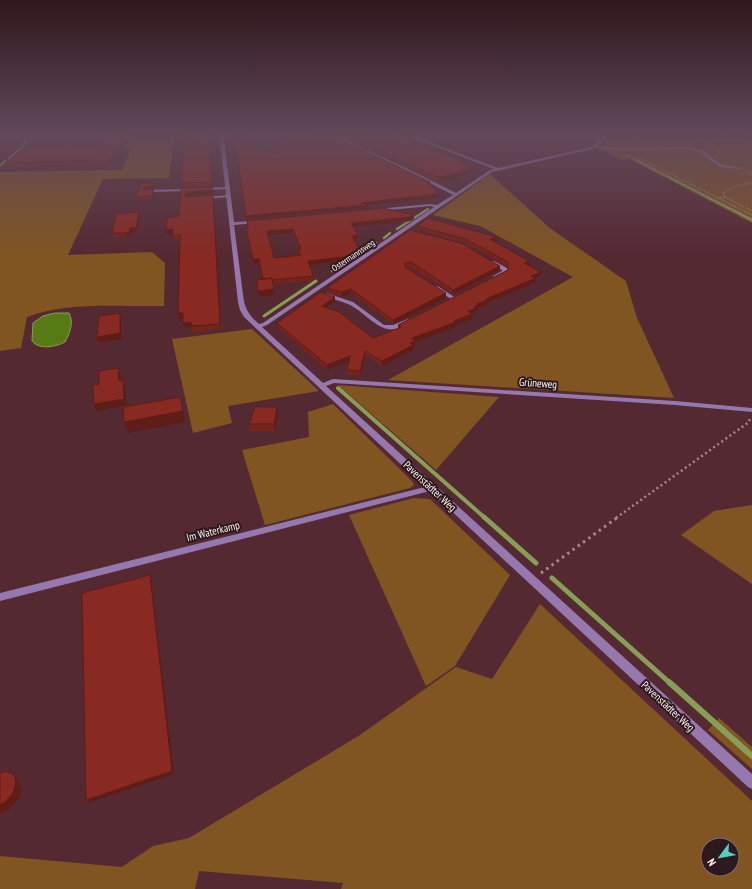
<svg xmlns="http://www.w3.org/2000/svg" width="752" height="889" viewBox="0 0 752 889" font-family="'PT Sans Narrow',sans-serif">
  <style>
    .green { fill: #805521; fill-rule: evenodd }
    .water { fill: #567a14; stroke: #889e57 }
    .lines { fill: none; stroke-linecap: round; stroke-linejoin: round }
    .stream-far5 { stroke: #889e57; stroke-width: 2 }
    .stream-far4 { stroke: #889e57; stroke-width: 2.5 }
    .stream-far3 { stroke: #889e57; stroke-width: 3 }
    .stream-far2 { stroke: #889e57; stroke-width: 4 }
    .stream-far1 { stroke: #889e57; stroke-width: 5 }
    .stream { stroke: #889e57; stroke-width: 6 }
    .path-far2 { stroke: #a5888e; stroke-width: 1.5; stroke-dasharray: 1 1.5; stroke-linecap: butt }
    .path-far1 { stroke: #a5888e; stroke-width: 2.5; stroke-dasharray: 2 3; stroke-linecap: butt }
    .path { stroke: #a5888e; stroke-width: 3; stroke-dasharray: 2.5 4; stroke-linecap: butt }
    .lane { fill: #9578ae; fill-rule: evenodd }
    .street { fill: #9578ae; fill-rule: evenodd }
    .wall { fill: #75231d; fill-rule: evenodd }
    .shaded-wall { fill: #5f1d18 }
    .building { fill: #882922; stroke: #5f1d18; fill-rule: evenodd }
    .labels { text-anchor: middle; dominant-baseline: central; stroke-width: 4; stroke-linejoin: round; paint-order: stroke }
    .far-street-label { font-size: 9px; fill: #fdf1f3; stroke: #2d191d }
    .street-label { font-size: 11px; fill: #fdf1f3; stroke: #2d191d }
  </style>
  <rect width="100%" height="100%" fill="#552932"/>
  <path class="green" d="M163 132H212L216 133V135L174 138 169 178 103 179 68 255 152 252 165 263 164 306C120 307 68 301 27 317L21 348 0 351V172L122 170 131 149H108L126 135Z
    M594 132H752V223L629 159 622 160 600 149 606 144 605 141Z
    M490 174 551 229 626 281 637 318 674 398 388 380 573 277 480 226 433 215Z
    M252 329 319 391 228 406 232 423 193 433 172 339Z
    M338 385 499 397 436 470Z
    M333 404 412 481 414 485 410 488 265 525 242 450 309 437 308 412Z
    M414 498 430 499 510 575 455 666 426 686 349 515Z
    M752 505V584L681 535 714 511Z
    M540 604 752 801V889H341L343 883 199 871 195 889H0V856L122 867 153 846 189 838 360 735 456 667 492 679ZM708 845H732V869H708Z
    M719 718 752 747V769L708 730Z"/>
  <path class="water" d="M55 313H69C74 322 70 333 65 342 56 347 39 350 32 341L33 323 43 316Z"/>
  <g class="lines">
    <path class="stream-far5" d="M9 158 23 147 28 132
      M634 159 711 199
      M0 166 5 161"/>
    <path class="stream-far4" d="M709 198 752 220
      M397 229 428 209
      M384 238 390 233
      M356 256 376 243
      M332 271 343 264
      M314 282 316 281"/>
    <path class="stream-far3" d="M264 316 316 281"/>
    <path class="stream-far2" d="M338 388 485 518"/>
    <path class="stream-far1" d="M484 517 536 563
      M552 578 670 683"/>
    <path class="stream" d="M669 682 752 756"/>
    <path class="path-far2" d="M633 132 639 141
      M710 132 713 140
      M718 132 720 140
      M728 132 730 140
      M736 132 739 141
      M744 132H752
      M746 132 748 141
      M719 135 728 136
      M747 136H752
      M695 140 752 141
      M707 140 719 153
      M637 157 752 215
      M746 171 752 175
      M725 197 723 193C732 187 741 183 752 184
      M718 198 725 197 752 211"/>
    <path class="path-far1" d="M616 518 749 422 750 418"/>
    <path class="path" d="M541 573 618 517"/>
    <path class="lane" d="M594 146 622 148 690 147 701 150 722 165 743 168 741 169 720 167 699 152 690 149 622 150 593 148Z
      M228 187 230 188 229 189 204 190 202 189 204 188Z
      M190 189H191V191L146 192 144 191 146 190Z
      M229 195H230V197L205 199 203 198 205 197Z"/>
    <path class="street" d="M219 132H223L234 222 256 221 258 222 256 223 234 225 244 302C247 312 251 317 259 324L263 323 434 207 430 206 379 211H377V209L430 204 437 205 453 195 405 170 347 144 343 140 350 132H354L347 140 349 142 408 169 456 193 490 170 494 169 400 133 399 132H403L498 168 591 147 598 142 589 132H593L601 141V143L593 149 492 172 267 325 262 327 323 383 333 379 675 401 752 408V412L675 405 334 383 326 386 752 774V789L748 787 430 491 0 601V593L425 487 244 317 240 310 238 302Z
      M490 261H494L507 268 508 272 497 278H493V276L502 271V270L490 263Z
      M437 286 439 287 456 298 453 300 451 299 435 289V287Z
      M326 293 353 302 384 325H393L408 319 411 321C384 344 370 314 348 304 341 301 332 299 324 296V294Z"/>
  </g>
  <path class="wall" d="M233 132 251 146 280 152 278 148V145L283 142 281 136 343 134V139L346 142 430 182V185L437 198 369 205V208L246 219Z
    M130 135 131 139 110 165 7 167 6 163 102 145Z
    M208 135 212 186 181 187V183Z
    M349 136 464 162V165L473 167 472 172 454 179 438 182 349 140Z
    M141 183 155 186V188L144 190H153L154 193 152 199H137L136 197Z
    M181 188 213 195 187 197 213 195 221 329 193 332 192 327 184 328 183 323V318L179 319 178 313 180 240H174L173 234 167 235 166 230 179 216Z
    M139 212 140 216 137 232 132 233 131 236 127 237H113L112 233Z
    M414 215V219L410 221 354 227 358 235V239L354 240 360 251V255L353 260 310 265 313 276V281L273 284 274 295 259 297 257 280 262 279 260 263 254 264 247 232 246 228H248L247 221ZM293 233 300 250H298L299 255 274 258 268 235Z
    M417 226 497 242H495L529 265H528L540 276 535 278V283L488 302V305L478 308V310L476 311V313L472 314V319L456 325V327L415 342V345L413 346V350L382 366 365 355 360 376 347 375V370L349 361 327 370 278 328 277 323 335 301 327 307 373 338 398 329V325L508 270V267L466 243 417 230Z
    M410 230 500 270 453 294 411 267H405L446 293V298L393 324 351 293 342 297 327 292V288Z
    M277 407 278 414 275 431H250L249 424Z"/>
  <path class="shaded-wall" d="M130 135 131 139 110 165 109 160Z
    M473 167 472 172 454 179 438 182V177Z
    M155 183V188L143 190 142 188Z
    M212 187 213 195 188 196 185 200 184 195 187 192Z
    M153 190 154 193 152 199V196Z
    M438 194 437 198 369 205V208L246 219V216Z
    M213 195 214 200 221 329 220 324Z
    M139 212 140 216 137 232 132 233 131 236 127 237 126 233 130 228Z
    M414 215V219L410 221 352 227 351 223Z
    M173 229 174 234 167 235 166 230Z
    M293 229V233L267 235V231Z
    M358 235V239L352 240V236Z
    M497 237V242L490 244V239Z
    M360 251V255L353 260 309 265 308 261Z
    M253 259H259L260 263 254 264Z
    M529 261V265L523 267 524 263Z
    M500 266V270L453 294V290Z
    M541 272 540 276 530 280 531 276Z
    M536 278 535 283 488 302V305L478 308V310L476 311V313L472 314V319L456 325V327L415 342V345L413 346V350L382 366V361L410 343 412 338 454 321 486 299Z
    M274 289V295L259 297 258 291Z
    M351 289V293L342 297V292Z
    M446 293V298L393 324V320Z
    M335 297V301L322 310V306Z
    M120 313 121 319 122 339 99 343 97 337Z
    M178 313H183L185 318 179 319Z
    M191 322 192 327 184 328 183 323Z
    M365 351V355L360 376V371Z
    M350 356V361L327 370V365Z
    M118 368 120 374 121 387 119 381Z
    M123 380 125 386 127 405 96 411 94 404Z
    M180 397 185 422 128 433 124 422Z
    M277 407 278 414 275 431 274 424Z
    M150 575 151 579 174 774 88 803 86 800Z
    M13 774 18 780 22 788 19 799 11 808 0 814V805Z"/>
  <path class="building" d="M234 132H249L251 146 281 153 278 145V142H284L281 136 340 132 343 134 342 138 346 142 430 182H428L438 194 361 203 369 205 246 216Z
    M352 132H392L464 162 459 163 473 167 454 174 438 177 349 136Z
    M130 135 109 160 6 163 24 147 102 145 104 137Z
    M184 135H208L212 182 181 183Z
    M141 183H155L154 185 142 188 145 190H153L152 196 136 197Z
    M212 187V190L187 192 184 195 187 197 213 195 220 324 191 326V322L183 323V313H178L180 235H173V229L166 230 167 218 179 216 181 188Z
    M384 208 414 215 410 217 351 223 358 235 352 236 360 251 353 256 308 261 313 276 272 280V278L263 279 259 259H253L246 228H248L247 221ZM293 229 301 249 298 250 301 255 274 258 267 231Z
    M139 212 136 228H130V231L126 233H112L116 214Z
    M428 218 497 237 490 239 529 261 524 263 541 272 531 276 536 278 486 299 488 300 477 304 478 305 474 307 477 308 468 311 472 314 454 321 456 322 412 338 415 341 410 343 413 345 382 361 365 351 360 371 347 370 350 356 327 365 277 323 321 292 335 297 322 306 339 312 373 338 401 327 398 325 508 270V262L466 239 417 226Z
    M410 230 461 243 500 266 453 290 411 262 405 263V267L446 293 393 320 351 289 342 292 327 288Z
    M272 278 274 289 258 291 257 280Z
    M120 313V333L97 337 99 316Z
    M118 368 119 381 123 380 124 399 94 404 93 385 99 384V371Z
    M180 397 183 411 124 422 123 407Z
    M255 407H277L274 424H249Z
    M150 575 172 771 86 800 82 593Z
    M5 771 13 774 15 778 16 782 13 793 5 802 0 805V773Z"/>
  <linearGradient id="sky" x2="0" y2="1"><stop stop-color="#2f171c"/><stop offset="0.52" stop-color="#62495a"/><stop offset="1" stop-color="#62495a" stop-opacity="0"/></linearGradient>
  <rect width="752" height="256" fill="url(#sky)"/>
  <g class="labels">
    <g class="far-street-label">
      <text transform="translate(353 255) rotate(-34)">Ostermannsweg</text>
    </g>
    <g class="street-label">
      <text transform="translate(538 383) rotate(4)">Grüneweg</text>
      <text transform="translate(430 486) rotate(43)">Pavenstädter Weg</text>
      <text transform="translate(213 531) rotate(-14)">Im Waterkamp</text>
      <text transform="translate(668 706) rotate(43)">Pavenstädter Weg</text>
    </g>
  </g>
  <g transform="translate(720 857) rotate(238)"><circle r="19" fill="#2d191d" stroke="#806f73"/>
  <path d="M0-3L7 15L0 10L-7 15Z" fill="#56cec4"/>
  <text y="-6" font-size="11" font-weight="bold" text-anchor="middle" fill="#fdf1f3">N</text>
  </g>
</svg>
